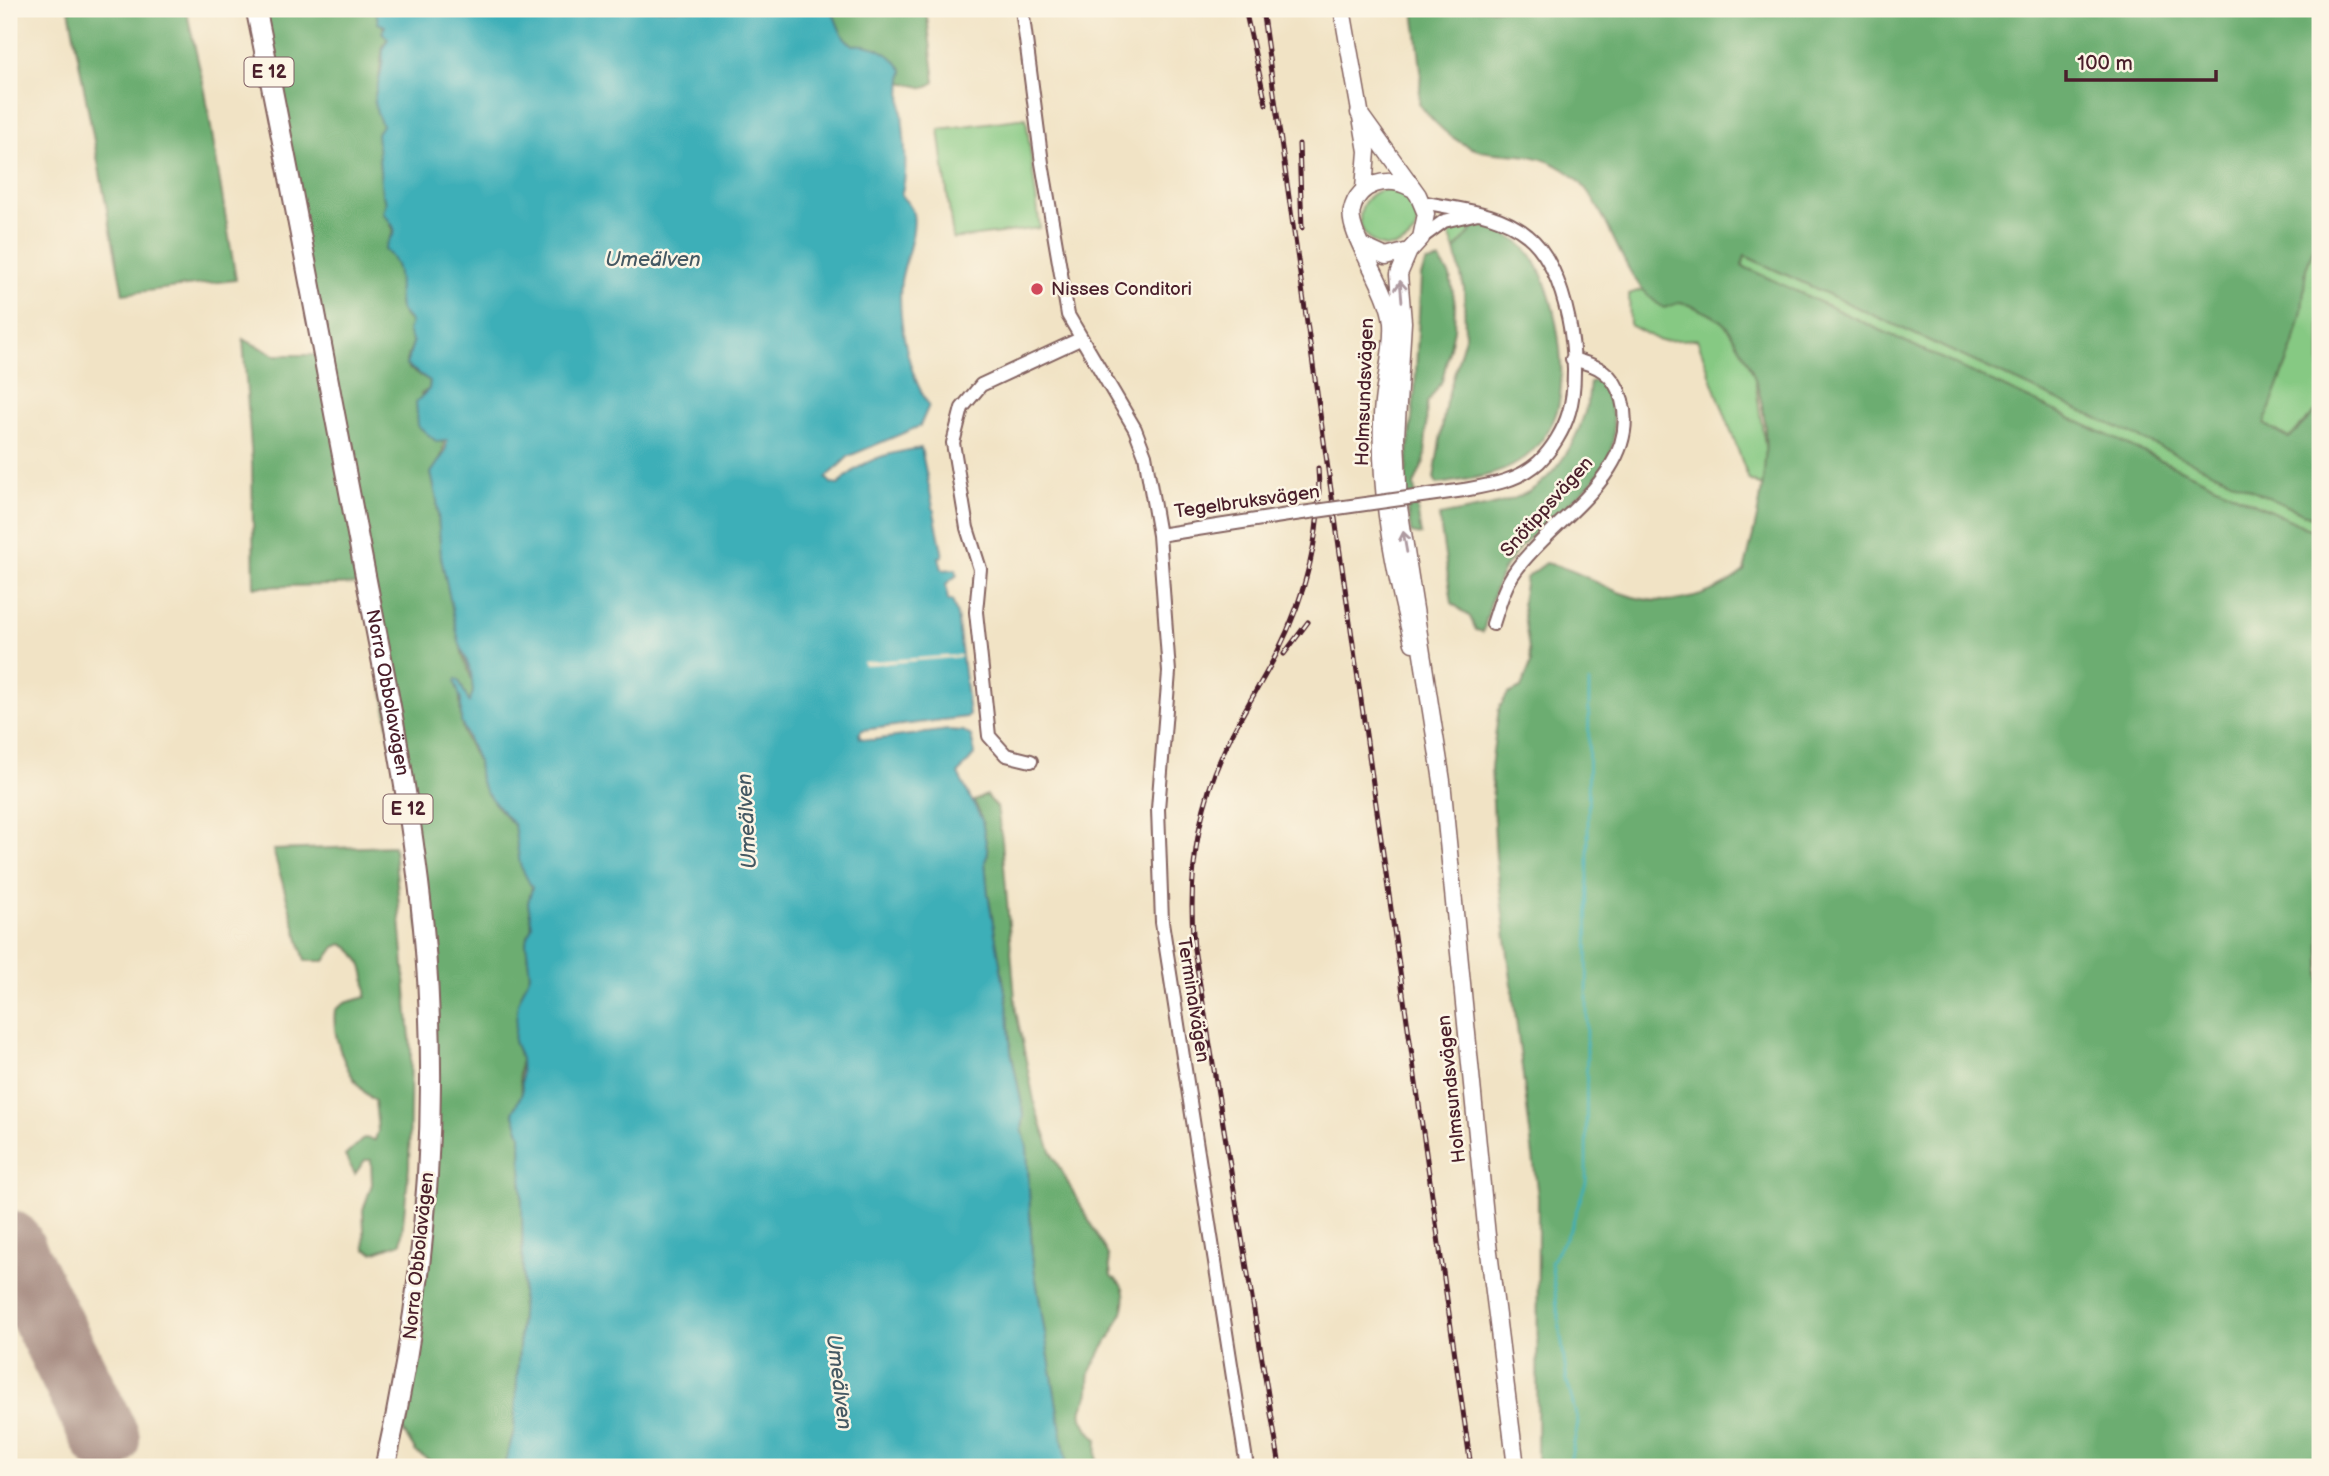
<svg xmlns="http://www.w3.org/2000/svg" width="2329" height="1476" viewBox="0 0 2329 1476" font-family="'Balsamiq Sans',sans-serif">
  <style>
    .green { fill: #86c983; stroke: #687457; stroke-width: 2 }
    .forest { fill: #6cad71; stroke: #5b664e; stroke-width: 2 }
    .water { fill: #3eafb8; stroke: #446772; stroke-width: 2 }
    .pier { fill: #f1e3c5 }
    .lines { fill: none; stroke-linecap: round; stroke-linejoin: round }
    .stream { stroke: #3eafb8; stroke-width: 2.5 }
    .runway { stroke: #9e8178; stroke-width: 68 }
    .minor-casing { stroke: #846461; stroke-width: 16 }
    .major-casing { stroke: #846461; stroke-width: 19 }
    .highway-casing { stroke: #846461; stroke-width: 23 }
    .minor { stroke: #fff; stroke-width: 12 }
    .major { stroke: #fff; stroke-width: 16 }
    .highway { stroke: #fff; stroke-width: 19 }
    .rail-casing { stroke: #4a1f2b; stroke-width: 5 }
    .rail { stroke: #fcf5e5; stroke-width: 2.5; stroke-dasharray: 8; stroke-linecap: butt }
    .minor-bridge-casing { stroke: #846461; stroke-width: 16; stroke-linecap: butt }
    .minor-bridge { stroke: #fff; stroke-width: 12 }
    .oneway { stroke: #ae9aa0 }
    .poi-dot { fill: #d1495b; stroke: #fcf5e5; stroke-width: 2.5 }
    .labels { text-anchor: middle; dominant-baseline: central; stroke-width: 5; stroke-linejoin: round; paint-order: stroke }
    .shield { fill: #fcf5e5; stroke: #7f5f63; stroke-width: 2 }
    .shield-label { font-size: 18px; font-weight: bold; fill: #4a1f2b }
    .poi-label { font-size: 19px; fill: #4a1f2b; stroke: #fcf5e5; text-anchor: start }
    .street-label { font-size: 19px; fill: #4a1f2b; stroke: #fcf5e5 }
    .water-label { font-size: 21px; font-style: italic; fill: #455963; stroke: #fcf5e5 }
  </style>
  <rect width="100%" height="100%" fill="#fcf5e5"/>
  <filter id="ink" filterUnits="userSpaceOnUse"><feTurbulence type="fractalNoise" baseFrequency=".0143" numOctaves="2"/><feDisplacementMap in="SourceGraphic" scale="14" xChannelSelector="R" yChannelSelector="G"/><feConvolveMatrix kernelMatrix="1 2 1 2 8 2 1 2 1" color-interpolation-filters="sRGB"/></filter>
  <filter id="wash" filterUnits="userSpaceOnUse"><feTurbulence type="fractalNoise" baseFrequency=".00686" numOctaves="4" result="noise"/><feDisplacementMap in="SourceGraphic" scale="28" xChannelSelector="R" yChannelSelector="G"/><feGaussianBlur stdDeviation="1.57" result="paint"/><feColorMatrix in="noise" values="0 0 0 0 0 0 0 0 0 0 0 0 0 0 0 0 0 1.4 0 .05"/><feComposite in="paint" operator="in"/></filter>
  <g filter="url(#wash)">
    <rect width="100%" height="100%" fill="#f1e3c5"/>
    <path class="green" d="M1026 118 1040 228 953 239 939 129Z
      M1360 218a29 29 0 1 1 58 0a29 29 0 1 1-58 0Z
      M1465 221 1478 223 1455 250 1446 226Z
      M2320 228V407L2289 438 2264 424 2294 344 2306 269Z
      M1745 256 2320 521V534L1742 266Z
      M1712 265 1753 367 1772 491 1749 480 1697 339 1660 341 1630 325 1629 294Z"/>
    <path class="forest" d="M69 9H186L205 91 236 280 123 294Z
      M256 9H376L388 39 383 45 376 105 382 125 379 160 382 193 386 202 384 210 394 231 385 249C408 271 395 285 400 308 401 313 408 319 411 322L410 335 413 343 406 361 408 368 430 381 429 389 421 394C438 426 457 442 431 473L437 500 441 557 463 657C468 671 479 688 469 702L459 681 461 722 465 737 478 762 480 780 497 807 514 825 532 888 528 903 532 926 526 942 530 974 519 1003 520 1014 514 1041 521 1059 519 1074 522 1093 513 1112 521 1135 523 1281 514 1431 504 1467H440L416 1452 396 1419 413 1327 428 986 367 584 254 587 252 462 243 339 275 355H322Z
      M831 9H926L935 82 925 88 901 82 903 70C889 54 874 43 853 45 838 35 839 24 831 9Z
      M1414 9H2320V228L2306 269 2302 311 2294 344 2264 424 2289 438 2320 407V521L1745 256 1742 266 2320 534V1467H1537L1538 1197 1496 858 1491 767 1499 708 1508 694 1521 688 1531 663 1522 602 1526 578 1546 563C1576 569 1594 583 1621 593 1666 610 1709 599 1744 571 1763 498 1783 414 1739 346 1735 339 1730 330 1724 324 1712 313 1696 308 1681 302L1664 308C1615 279 1612 199 1565 170 1540 154 1521 155 1493 153 1461 150 1438 128 1419 104L1421 70Z
      M1478 223C1494 229 1512 235 1525 248 1555 279 1569 371 1557 411 1551 430 1536 451 1519 462 1497 477 1463 480 1437 484L1434 478 1446 402 1465 337 1464 288 1455 250Z
      M1440 260 1450 276 1455 304 1454 330 1442 381 1427 403 1425 459 1414 485 1421 535 1411 533 1404 490 1415 390 1421 276 1426 263Z
      M1600 380C1651 482 1550 497 1506 566 1494 585 1489 611 1483 632L1476 630 1470 617 1452 603 1439 516C1467 510 1503 506 1528 492 1564 471 1588 422 1590 382Z
      M986 795 997 807 1002 840 1016 1011 1036 1110 1053 1156 1108 1255 1111 1276C1147 1296 1101 1346 1091 1370 1087 1378 1091 1388 1088 1396 1085 1403 1080 1409 1082 1417 1084 1426 1091 1432 1097 1439L1096 1467H1067L1032 1255 1027 1147 1022 1129 1024 1115 1011 1051 1007 1003 988 894 985 861 988 854 982 820 974 801Z
      M394 846 411 1050 409 1167 401 1243 373 1253 365 1249 363 1210 372 1184 371 1160H365L355 1174 345 1156 364 1138 375 1140 378 1131 375 1101C350 1084 331 1041 335 1010L345 1003 366 997C367 977 362 952 342 944L335 947 325 961H305L273 850Z"/>
    <path class="water" d="M376 9H831C839 24 838 35 853 45 873 43 891 53 903 70 896 111 913 159 901 195 904 200 909 203 911 208 920 224 904 262 901 281 897 319 908 374 929 405L920 426 849 456 826 478 832 484 838 485C861 459 888 453 921 448L943 556 939 557 942 570 956 569 957 575 946 584 948 601 952 600 957 615 969 714 967 717 862 730 859 734 860 738 872 740 948 730 963 731 971 736 975 754 958 774 982 820 988 854 985 861 988 894 1007 1003 1011 1051 1024 1115 1022 1129 1027 1147 1032 1255 1067 1467H504L514 1431 523 1281 521 1135 513 1112 522 1093 521 1059 514 1041 518 1003 530 974 526 942 532 926 528 903 532 888 520 865 514 825 487 794 480 780 478 762 461 722V700L455 682 456 679 459 681 469 702 473 692 471 672 459 642 441 557 437 500 431 473 445 452 447 441 437 442 418 426 416 402 429 389 430 381 406 365 413 343 408 331 411 322C408 318 401 312 400 308 396 286 405 267 385 250 390 229 405 239 383 213L386 202 382 194 377 133 382 125C367 94 379 92 382 65 384 53 380 50 388 39L382 32 385 26 378 23Z"/>
    <path class="pier" d="M960 655 962 657 864 665 863 662Z"/>
    <g class="lines">
      <path class="stream" d="M1569 1467 1578 1423 1567 1381 1551 1262 1571 1227 1586 1182 1589 682"/>
      <path class="runway" d="M9 1244 106 1439"/>
    </g>
  </g>
  <g filter="url(#ink)">
    <g class="lines">
      <g class="minor-casing">
        <path id="minor" d="M1022 9 1042 163 1068 315 1135 429 1145 455 1159 535 1169 672 1158 809 1162 922 1247 1467
          M1422 202C1459 210 1498 211 1528 236 1567 267 1583 366 1569 412 1564 430 1552 449 1539 462 1518 481 1491 485 1464 490
          M1421 238 1444 221 1478 213
          M1159 535 1288 515
          M1493 624C1499 606 1504 586 1516 570 1551 520 1642 473 1622 400 1614 372 1597 365 1572 359
          M1031 761 1006 755 989 736 976 612 980 569 967 528 953 443 962 408 981 385 1080 339"/>
      </g>
      <g class="major-casing">
        <path id="major" d="M1342 9 1367 151 1364 189
          M1359 113 1418 195 1426 214 1421 238 1409 251 1386 257 1364 247
          M1411 188C1388 175 1358 183 1352 210 1346 234 1389 286 1392 323 1394 354 1382 387 1382 418 1379 494 1394 570 1413 643
          M1409 251 1399 274 1403 322 1396 437 1399 507 1442 781 1487 1236 1516 1467"/>
      </g>
      <g class="highway-casing">
        <g id="highway">
          <path id="s1" d="M256 9C290 174 320 339 352 505 379 650 412 796 425 944 440 1120 424 1296 385 1467"/>
        </g>
      </g>
      <use href="#minor" class="minor"/>
      <use href="#major" class="major"/>
      <use href="#highway" class="highway"/>
      <g class="rail-casing">
        <path id="rail" d="M1245 9 1266 104
          M1262 9 1471 1467
          M1299 144 1302 228
          M1284 654 1308 622
          M1280 1467 1194 949C1188 882 1196 813 1224 751 1239 717 1260 686 1277 653 1305 597 1323 531 1318 468"/>
      </g>
      <use href="#rail" class="rail"/>
      <g class="minor-bridge-casing">
        <path id="minor-bridge" d="M1288 515 1464 490"/>
      </g>
      <use href="#minor-bridge" class="minor-bridge"/>
    </g>
    <defs><path id="oneway-shaft" d="M-6 0H5M1.5-3L5.5 0L1.5 3" fill="none" stroke-width="1.6" stroke-linecap="round" stroke-linejoin="round" transform="scale(1.75)"/></defs>
    <g class="oneway">
      <use href="#oneway-shaft" transform="translate(1401 291) rotate(-95)"/>
      <use href="#oneway-shaft" transform="translate(1405 542) rotate(-100)"/>
    </g>
  </g>
  <circle class="poi-dot" cx="1037" cy="289" r="7"/>
  <g class="labels">
    <g class="shield">
      <rect x="244.5" y="57.5" width="49" height="29" rx="5"/>
      <rect x="383.5" y="794.5" width="49" height="29" rx="5"/>
    </g>
    <g class="shield-label">
      <text x="269" y="72">E 12</text>
      <text x="408" y="809">E 12</text>
    </g>
    <g class="poi-label">
      <text x="1051" y="289">Nisses Conditori</text>
    </g>
    <g class="street-label">
      <text transform="translate(1365 392) rotate(-88)">Holmsundsvägen</text>
      <text transform="translate(1247 502) rotate(-8)">Tegelbruksvägen</text>
      <text transform="translate(1547 507) rotate(-48)">Snötippsvägen</text>
      <text stroke="none"><textPath href="#s1" startOffset="696">Norra Obbolavägen</textPath></text>
      <text transform="translate(1193 1000) rotate(81)">Terminalvägen</text>
      <text transform="translate(1452 1089) rotate(-96)">Holmsundsvägen</text>
      <text transform="translate(419 1256) rotate(-84)">Norra Obbolavägen</text>
    </g>
    <g class="water-label">
      <text x="653" y="259">Umeälven</text>
      <text transform="translate(747 821) rotate(-93)">Umeälven</text>
      <text transform="translate(839 1382) rotate(83)">Umeälven</text>
    </g>
  </g>
  <rect width="2329" height="1476" fill="none" stroke="#fcf5e5" stroke-width="35"/>
  <path d="M2066 70v10h150v-10" fill="none" stroke="#4a1f2b" stroke-width="3.5"/>
  <text x="2077" y="70" font-size="21" fill="#4a1f2b" stroke="#fcf5e5" stroke-width="5" paint-order="stroke">100 m</text>
</svg>
